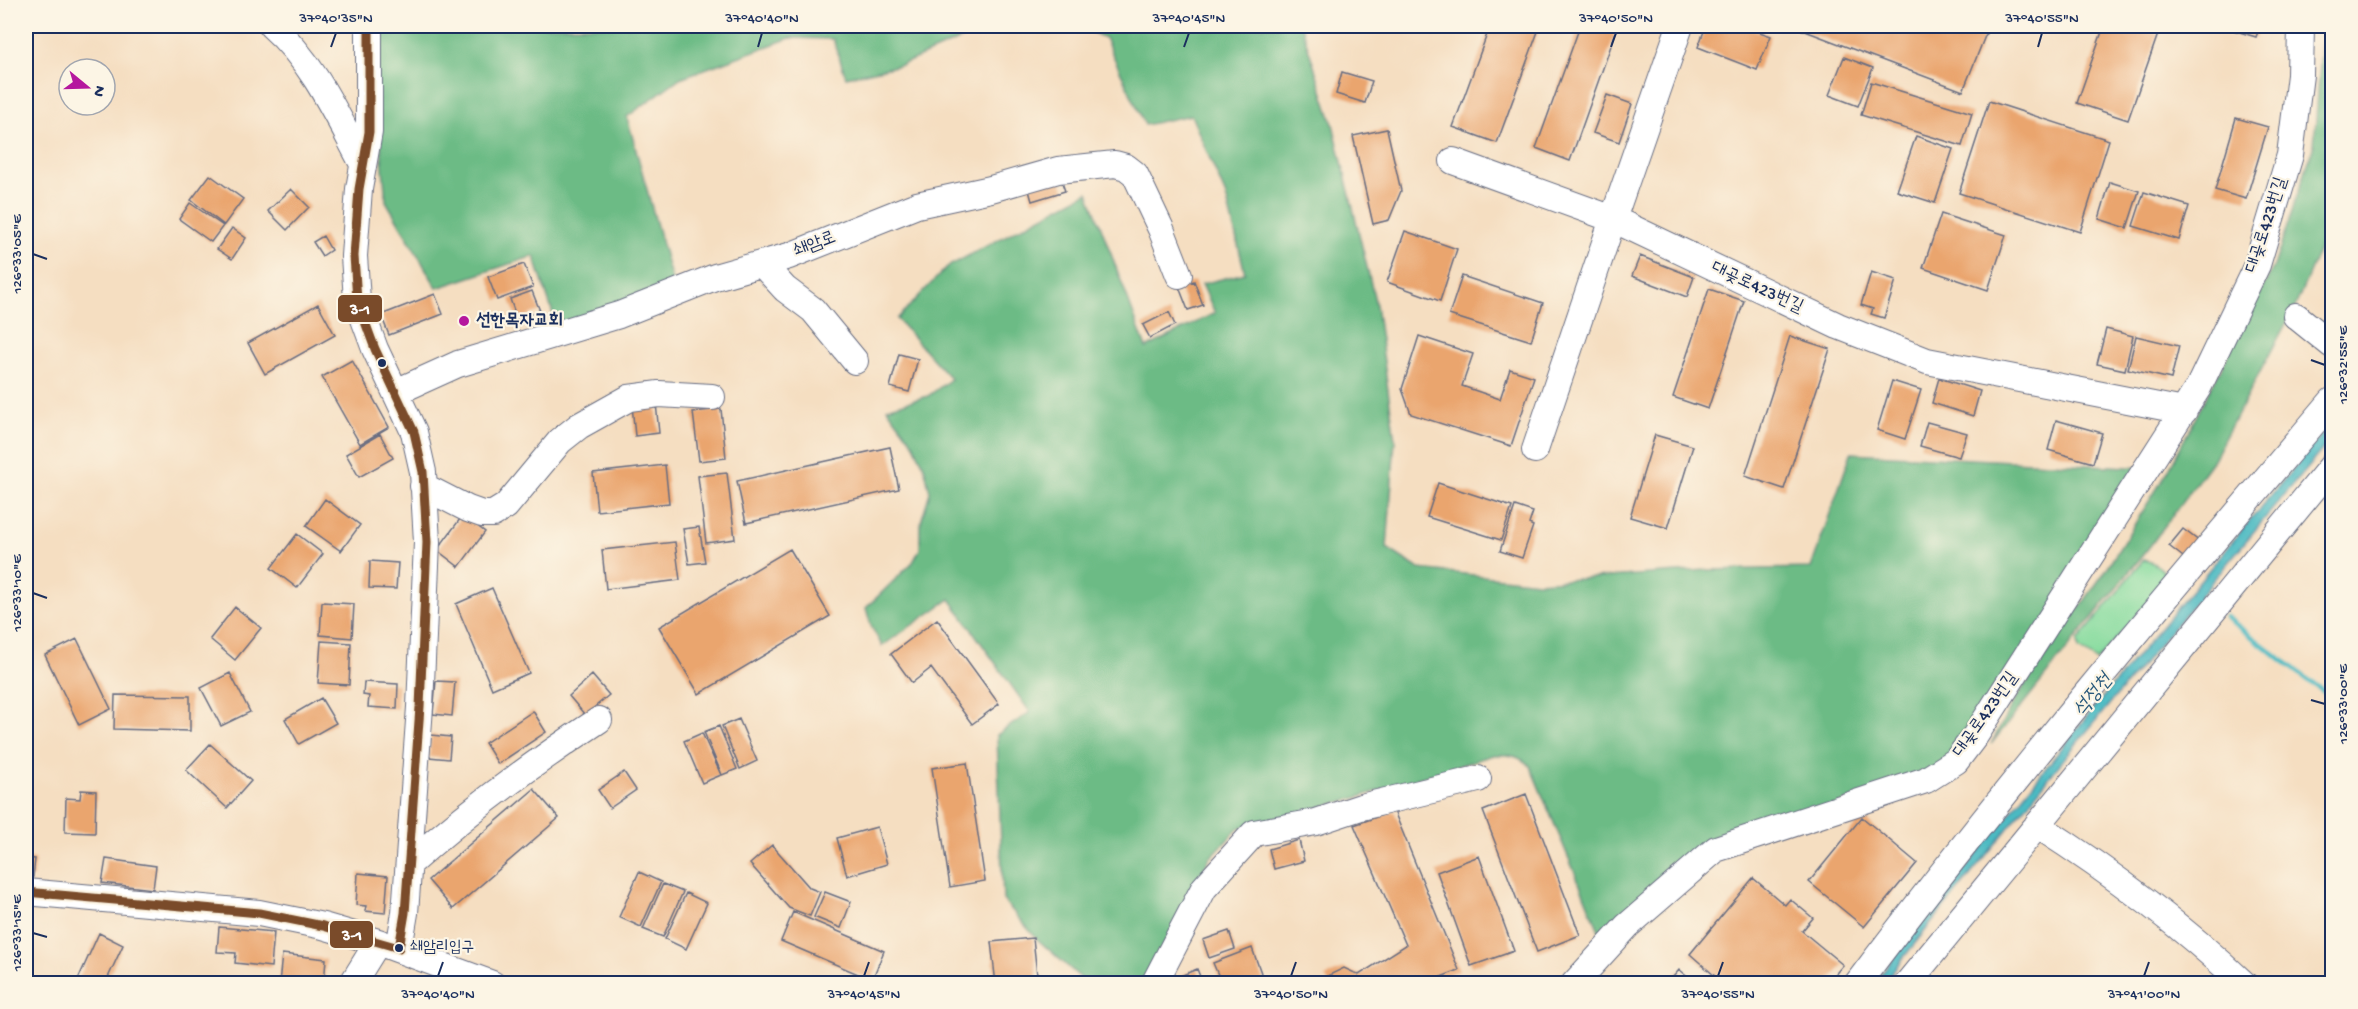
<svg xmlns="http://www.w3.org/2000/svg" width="2358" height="1009" viewBox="0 0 2358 1009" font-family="'Gochi Hand','Poor Story',sans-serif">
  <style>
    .green { fill: #86db9e; stroke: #50857e; stroke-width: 1.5 }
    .forest { fill: #6cbb85; stroke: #447572; stroke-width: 1.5 }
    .water { fill: #4bbac2; stroke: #337490; stroke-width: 1.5 }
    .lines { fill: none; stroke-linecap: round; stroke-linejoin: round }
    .stream { stroke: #4bbac2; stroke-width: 5 }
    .building { fill: #eaa56e }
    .minor-casing { stroke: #676c81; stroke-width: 28 }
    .minor { stroke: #fff; stroke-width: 26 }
    .bus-1-casing { stroke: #fcf5e5; stroke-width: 14 }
    .bus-1 { stroke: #7a4b2a; stroke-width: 9 }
    .ticks { fill: none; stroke: #1b2f5e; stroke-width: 2 }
    .poi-dot { fill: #b5179e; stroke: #fcf5e5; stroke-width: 2 }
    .bus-dot { fill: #1b2f5e; stroke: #fcf5e5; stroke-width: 2 }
    .labels { text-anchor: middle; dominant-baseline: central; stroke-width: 4.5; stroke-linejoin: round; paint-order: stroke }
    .bus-label { font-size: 16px; fill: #1b2f5e; stroke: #fcf5e5; text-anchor: start }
    .street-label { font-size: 18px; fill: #1b2f5e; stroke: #fcf5e5 }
    .poi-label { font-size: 18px; font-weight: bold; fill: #1b2f5e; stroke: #fcf5e5; text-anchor: start }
    .water-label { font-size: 20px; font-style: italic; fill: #29597c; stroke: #fcf5e5 }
    .line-badge { stroke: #fcf5e5; stroke-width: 2 }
    .badge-label { font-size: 16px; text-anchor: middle; font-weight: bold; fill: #fff }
    .neatline { fill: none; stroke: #1b2f5e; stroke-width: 2 }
    .ticks-label { font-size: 15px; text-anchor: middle; fill: #1b2f5e }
  </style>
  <rect width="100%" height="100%" fill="#fcf5e5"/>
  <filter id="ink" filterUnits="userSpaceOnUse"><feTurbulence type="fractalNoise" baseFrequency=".0167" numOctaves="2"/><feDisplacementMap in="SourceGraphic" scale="12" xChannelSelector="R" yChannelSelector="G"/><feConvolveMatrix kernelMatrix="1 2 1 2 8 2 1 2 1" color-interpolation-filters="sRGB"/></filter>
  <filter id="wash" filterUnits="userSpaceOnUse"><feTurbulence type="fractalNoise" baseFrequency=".008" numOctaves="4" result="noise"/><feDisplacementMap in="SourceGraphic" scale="24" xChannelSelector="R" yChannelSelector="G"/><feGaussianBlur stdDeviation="1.35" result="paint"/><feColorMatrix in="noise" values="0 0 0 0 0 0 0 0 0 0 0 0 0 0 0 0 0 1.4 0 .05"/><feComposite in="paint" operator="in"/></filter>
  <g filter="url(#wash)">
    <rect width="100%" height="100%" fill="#f5dec1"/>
    <path class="green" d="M2143 560C2153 561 2164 569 2168 578L2097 661 2079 649 2078 641Z"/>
    <path class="forest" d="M370 26H1003L975 33 901 65 846 77 833 39 790 38 680 78 627 117 673 284 557 326 534 256 437 288 386 201Z
      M1079 26H1301L1333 124 1376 305 1395 440 1387 548 1419 569 1538 582 1706 570 1811 568 1851 453 2148 468 1956 761 1716 849 1606 947 1530 766C1519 755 1508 754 1493 755L1356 798 1239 828 1209 859 1152 971 1140 982 1091 983 1082 979 1037 939 1003 900 997 735 1030 712 950 599 882 646 871 626 866 608 913 562 920 549V525L930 492 924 466 913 443 887 408 928 396 951 379 897 319 947 267 1088 192 1146 348 1215 313 1202 284 1245 273 1226 196 1191 115 1145 125 1105 38Z
      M2323 26H2332V219L2295 307 2212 461 2150 546 1991 744 2016 698 2104 573 2168 471 2274 266 2314 145Z"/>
    <path class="water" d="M2332 422V438L2072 749 1883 983H1874L2092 710Z"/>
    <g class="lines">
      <path class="stream" d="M2192 597 2205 604
        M2226 617 2332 698"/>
    </g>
    <g id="blocks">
      <path class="building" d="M1490 26H1540L1497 143 1453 127Z
        M1580 26H1618L1570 161 1536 148Z
        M1706 26H1743L1771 36 1757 70 1698 47Z
        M1792 26H1989L1963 91Z
        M2104 26H2133L2158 34 2128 120 2077 103Z
        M2220 26H2260L2256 37Z
        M1844 57 1873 68 1858 106 1829 95Z
        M1342 72 1372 81 1365 103 1336 94Z
        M1871 82 1972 113 1962 146 1861 115Z
        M1607 95 1632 104 1619 142 1593 133Z
        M1989 101 2109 140 2080 232 1959 193Z
        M2236 118 2268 127 2246 199 2215 190Z
        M1387 129 1401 191 1389 220 1373 224 1353 136Z
        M1916 136 1953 149 1935 203 1897 191Z
        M210 175 243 199 224 225 191 200Z
        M1060 177 1065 191 1032 201 1028 187Z
        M2110 182 2139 191 2127 228 2099 219Z
        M291 189 309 207 287 230 268 211Z
        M2144 192 2189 206 2179 240 2133 226Z
        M190 203 223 226 211 242 179 219Z
        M1941 214 2006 235 1988 290 1923 268Z
        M232 228 246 238 232 259 217 249Z
        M1405 231 1457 249 1440 301 1387 282Z
        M323 236 331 250 322 256 313 242Z
        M1640 256 1694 277 1687 297 1632 276Z
        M524 264 533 287 497 300 488 277Z
        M1871 272 1896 280 1884 318 1871 314 1873 309 1861 305Z
        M1462 276 1543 303 1531 341 1449 315Z
        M1194 281 1203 305 1188 310 1179 287Z
        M1709 289 1744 301 1708 409 1673 397Z
        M532 291 540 311 517 319 510 299Z
        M435 294 443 314 389 335 381 315Z
        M318 304 335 335 265 374 248 343Z
        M1169 312 1175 325 1150 338 1143 325Z
        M2106 329 2133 336 2125 370 2097 364Z
        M1419 336 1473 354 1462 386 1500 399 1510 369 1534 377 1511 446 1411 414 1402 389Z
        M1790 336 1830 349 1784 489 1745 476Z
        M2136 336 2179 346 2171 379 2128 369Z
        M899 354 918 359 909 392 890 387Z
        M352 360 389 427 360 444 322 377Z
        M1939 378 1980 391 1973 416 1932 403Z
        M1892 381 1921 390 1905 439 1877 430Z
        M656 403 659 433 635 436 632 405Z
        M721 409 726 458 699 461 693 412Z
        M2056 420 2102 433 2093 463 2048 450Z
        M1927 422 1967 433 1959 457 1920 446Z
        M380 434 393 458 359 477 346 454Z
        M1655 435 1693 446 1668 528 1630 517Z
        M890 447 899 489 746 523 737 481Z
        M665 465 669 503 597 511 593 473Z
        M727 473 735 539 706 543 698 476Z
        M1438 483 1512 507 1501 540 1427 517Z
        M325 499 360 525 341 551 306 526Z
        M1515 506 1533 512 1529 524 1533 526 1522 558 1500 551Z
        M463 515 485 532 459 567 437 550Z
        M699 527 705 562 689 564 683 529Z
        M2183 529 2200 542 2187 560 2169 546Z
        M297 534 323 554 297 588 271 568Z
        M675 542 680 580 606 589 602 550Z
        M790 549 830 616 699 694 659 627Z
        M370 561 398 563 396 589 369 588Z
        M492 588 529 673 492 689 456 604Z
        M322 602 354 604 352 638 320 635Z
        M235 607 261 628 235 660 210 639Z
        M937 619 999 704 972 724 931 668 912 683 891 654Z
        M77 639 111 709 79 725 45 655Z
        M321 641 351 643 349 685 318 683Z
        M230 673 250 712 221 726 201 688Z
        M592 675 609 695 585 715 569 696Z
        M436 681 455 682 452 716 433 714Z
        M364 682 398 684 397 709 368 707 369 696 363 695Z
        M115 695 190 696V731L114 729Z
        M321 698 336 723 299 744 285 719Z
        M533 711 546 732 498 764 485 743Z
        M739 719 757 761 740 769 722 726Z
        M719 726 737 769 722 775 704 732Z
        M702 733 721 775 702 783 684 741Z
        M431 735 451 737 449 759 429 757Z
        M210 744 251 781 227 808 186 770Z
        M967 763 985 881 950 887 932 768Z
        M624 772 636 790 610 808 598 790Z
        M534 789 559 818 453 909 428 880Z
        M81 790 96 791 95 833 65 832 66 798 80 799Z
        M1526 794 1580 935 1537 952 1483 811Z
        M1394 811 1459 970 1423 984H1329L1325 977 1344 968 1359 975 1406 945 1354 825Z
        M1862 817 1917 863 1864 927 1809 882Z
        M877 827 887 864 847 876 837 838Z
        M1299 840 1304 861 1274 869 1269 849Z
        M772 845 810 888 820 892 810 916 789 908 750 864Z
        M1479 856 1514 951 1471 966 1437 872Z
        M26 858 35 859 33 877H26Z
        M106 859 156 866 153 889 102 883Z
        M639 872 661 882 641 927 619 917Z
        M358 873 388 876 385 913 365 911 366 906 356 905Z
        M1753 878 1785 905 1790 899 1813 918 1802 931 1843 965 1827 984H1724L1690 954Z
        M663 884 683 892 663 937 643 929Z
        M825 892 851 902 841 928 814 917Z
        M686 893 707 903 686 949 665 939Z
        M793 912 884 951 872 980 781 941Z
        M219 927 274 932 271 967 235 963 236 953 217 952Z
        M1229 931 1235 949 1209 958 1203 940Z
        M99 933 123 945 105 984H76Z
        M1033 938 1038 984H996L991 942Z
        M1252 948 1265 984H1222L1213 963Z
        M282 954 326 959 324 984H279Z
        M1197 969 1203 984H1180L1178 977Z
        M1679 970 1696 984H1667Z"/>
    </g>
  </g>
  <g filter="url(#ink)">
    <use href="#blocks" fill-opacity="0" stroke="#676c81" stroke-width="1.5"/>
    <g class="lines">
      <g class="minor-casing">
        <path id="minor" d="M272 26C314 63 337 116 363 164
          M369 26V132L359 189 354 256 357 300 375 349 414 432 423 472 427 542 420 707 405 913 399 948
          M1680 26 1613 219 1838 326 1927 361 2184 411
          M1453 161 1613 219 1535 450
          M762 264 785 289 813 310 855 361
          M2296 316 2332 345
          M396 392 458 364 619 315 715 277 789 256 917 205 991 189 1058 170 1115 164 1126 167 1135 174 1161 229 1179 275
          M423 486 468 509 482 514H493L506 506 560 441 579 426 629 398 659 394 712 397
          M2037 825C2112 873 2179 923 2244 984
          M409 864C469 810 532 764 599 720
          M26 892 259 913 323 926 378 942 492 984
          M352 984 378 942
          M1154 984 1204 888 1254 833 1316 822 1361 807 1478 779
          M1574 984 1627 926 1716 849 1926 780 1956 761 1975 736 2198 388 2257 265 2290 155 2300 75 2301 26
          M1857 984C2008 783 2170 592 2332 401
          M1907 984 2332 466"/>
      </g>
      <use href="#minor" class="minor"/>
      <g class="bus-1-casing">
        <path id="bus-1" d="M26 892 259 913 323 926 399 948 405 913 420 707 427 542 423 472 414 432 375 349 357 300 354 256 359 189 369 132V26"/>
      </g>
      <use href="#bus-1" class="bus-1"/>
    </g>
  </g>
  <path class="ticks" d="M331 47 336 33M758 47 762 33M1184 47 1189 33M1611 47 1616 33M2038 47 2042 33M33 254 47 259M2311 360 2325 365M33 593 47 598M2311 700 2325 704M33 933 47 937M438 976 443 962M864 976 869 962M1291 976 1296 962M1718 976 1723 962M2144 976 2149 962"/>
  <circle class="poi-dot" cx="464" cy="321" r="6"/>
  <g class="bus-dot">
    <circle cx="382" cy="363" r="5"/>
    <circle cx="399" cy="948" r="5"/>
  </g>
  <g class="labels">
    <g class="bus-label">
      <text x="410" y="948">쇄암리입구</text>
    </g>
    <g class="street-label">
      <text transform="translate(2267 225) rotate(-72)">대곶로423번길</text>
      <text transform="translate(815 245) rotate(-21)">쇄암로</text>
      <text transform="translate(1757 288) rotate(25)">대곶로423번길</text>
      <text transform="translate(1986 715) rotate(-55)">대곶로423번길</text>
    </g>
    <g class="poi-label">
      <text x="476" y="321">선한목자교회</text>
    </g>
    <g class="water-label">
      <text transform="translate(2094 696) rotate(-51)">석정천</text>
    </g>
  </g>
  <g class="line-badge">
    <rect x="337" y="294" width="46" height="29" rx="6" fill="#7a4b2a"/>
    <rect x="329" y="920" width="45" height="29" rx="6" fill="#7a4b2a"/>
  </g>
  <g class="badge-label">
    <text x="360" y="314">3-1</text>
    <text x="352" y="940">3-1</text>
  </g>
  <rect width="2358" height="1009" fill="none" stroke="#fcf5e5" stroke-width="66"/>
  <g transform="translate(87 87) rotate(109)"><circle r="28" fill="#fcf5e5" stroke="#a2a6af" stroke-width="1.5"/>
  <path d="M0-4.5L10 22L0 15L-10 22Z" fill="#b5179e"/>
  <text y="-9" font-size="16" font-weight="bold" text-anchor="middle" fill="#1b2f5e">N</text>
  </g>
  <rect x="33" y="33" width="2292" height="943" class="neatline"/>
  <g class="ticks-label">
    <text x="336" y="22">37°40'35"N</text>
    <text x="762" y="22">37°40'40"N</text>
    <text x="1189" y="22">37°40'45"N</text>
    <text x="1616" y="22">37°40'50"N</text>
    <text x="2042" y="22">37°40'55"N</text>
    <text transform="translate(16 254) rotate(-90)" y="5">126°33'05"E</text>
    <text transform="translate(2342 365) rotate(-90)" y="5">126°32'55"E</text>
    <text transform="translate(16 593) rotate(-90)" y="5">126°33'10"E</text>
    <text transform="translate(2342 704) rotate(-90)" y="5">126°33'00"E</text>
    <text transform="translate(16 933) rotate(-90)" y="5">126°33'15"E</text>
    <text x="438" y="998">37°40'40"N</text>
    <text x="864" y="998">37°40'45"N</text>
    <text x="1291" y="998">37°40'50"N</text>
    <text x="1718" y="998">37°40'55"N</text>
    <text x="2144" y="998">37°41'00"N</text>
  </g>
</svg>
